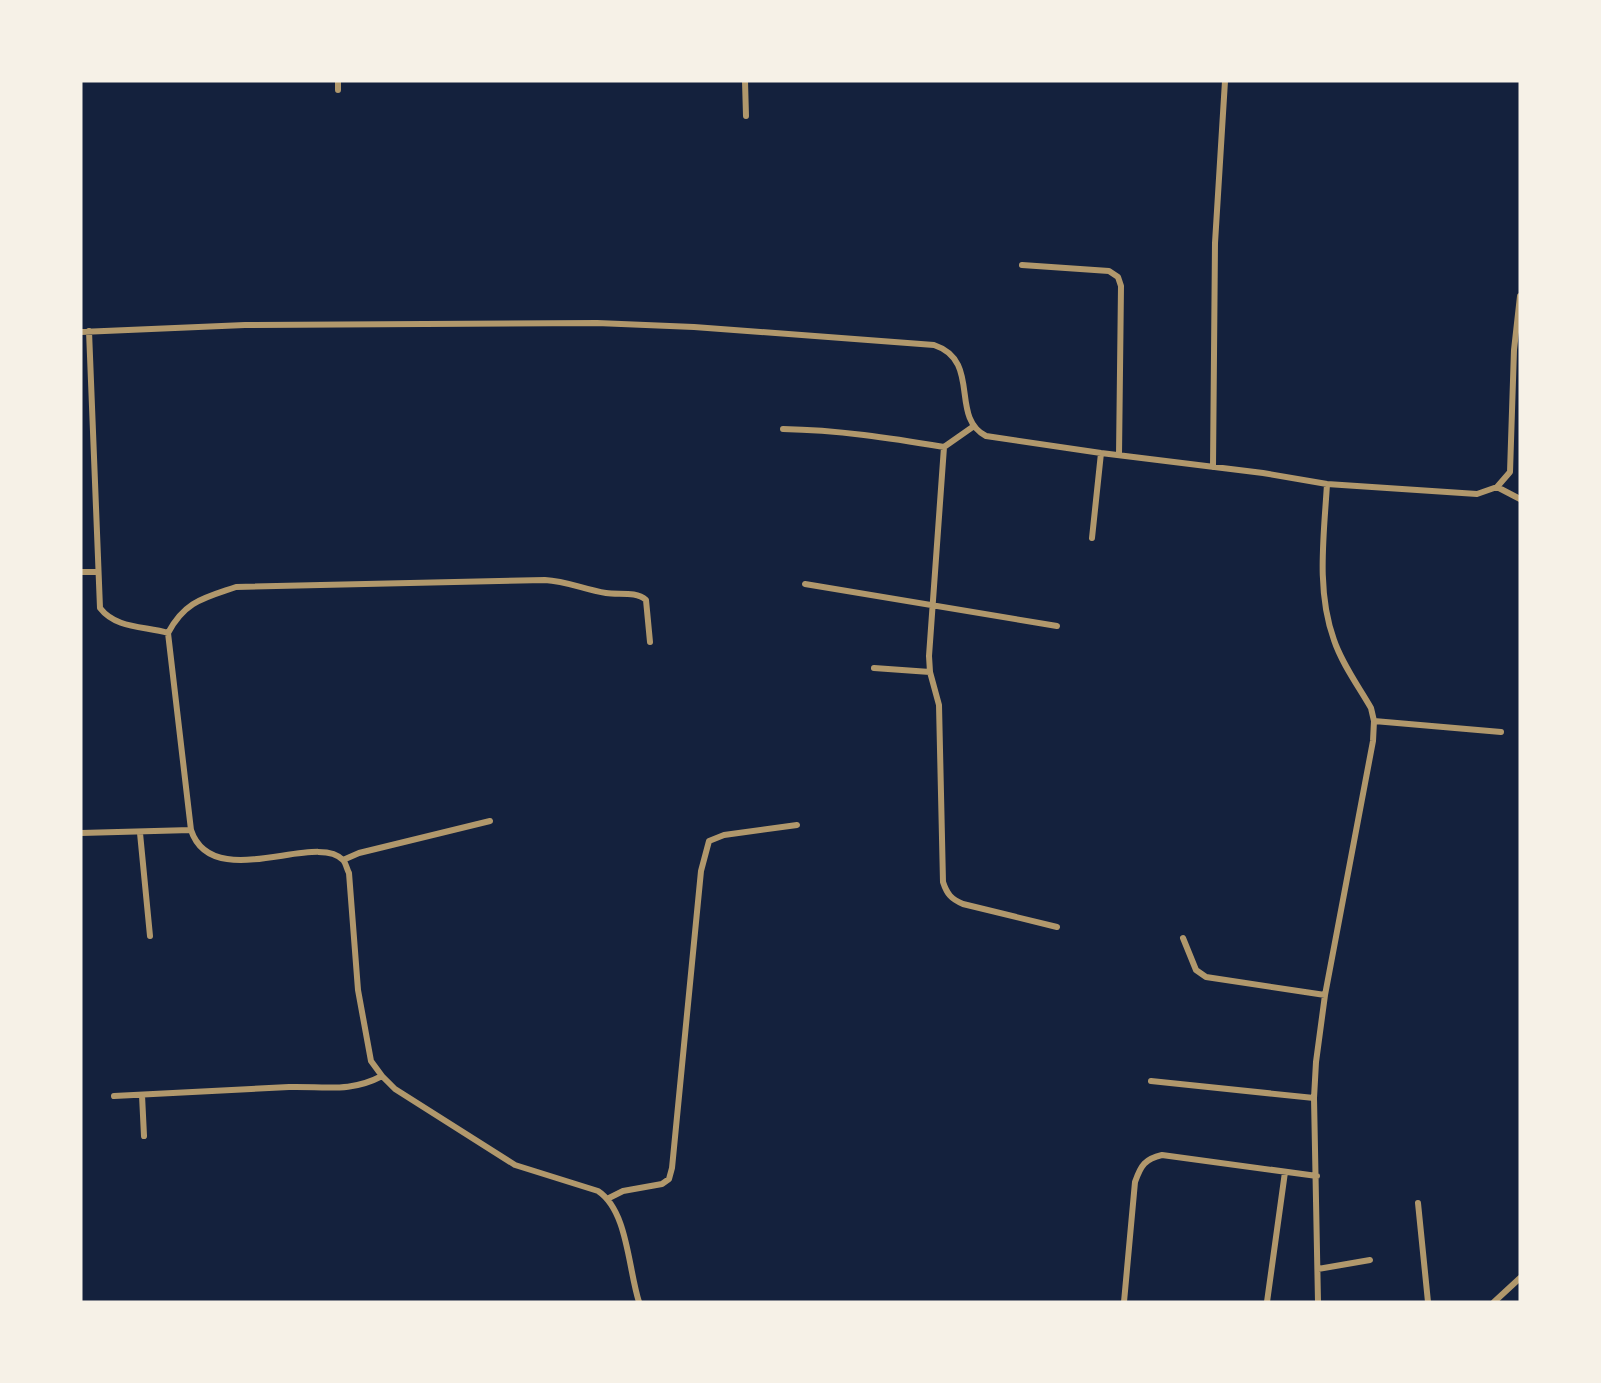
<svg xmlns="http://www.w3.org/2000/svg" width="1601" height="1383" viewBox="0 0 1601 1383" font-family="'Noto Sans',sans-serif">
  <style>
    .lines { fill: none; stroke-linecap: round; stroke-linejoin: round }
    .minor { stroke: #b1986c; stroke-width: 6 }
  </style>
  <rect width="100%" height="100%" fill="#14213d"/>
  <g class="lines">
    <path class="minor" d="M745 81 746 116
      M338 90V81
      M1022 265 1109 271 1118 277 1121 286 1119 455
      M89 331 100 608C116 629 145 626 168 633L191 830C212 894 317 831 343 860 346 863 347 870 349 873L358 990 371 1061 382 1076 395 1089 515 1165 598 1191C628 1211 628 1268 639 1302
      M81 332 245 325 597 323 694 327 934 345C982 361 949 417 986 436L1101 453 1263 473 1327 484 1477 494 1497 487 1510 472 1514 350 1520 296
      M974 426 944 447 929 656 930 672 939 705 943 882C947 894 951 899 963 904L1057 927
      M783 429C838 430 890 438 944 447
      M1213 467 1215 243 1225 81
      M1497 487 1520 499
      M1092 538 1101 453
      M81 572H98
      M805 584 1057 626
      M168 633C185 601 204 598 236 587L545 580C567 581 585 590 606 593 619 595 636 591 646 600L650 642
      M874 668 930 672
      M1374 721 1501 732
      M81 833 191 830
      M140 833 150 936
      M343 860 359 853 490 821
      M1183 938 1196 970 1206 977 1325 995
      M1151 1081 1314 1098
      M142 1095 144 1136
      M114 1096C172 1093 230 1090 289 1087 324 1086 350 1093 382 1076
      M609 1198 623 1191 662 1184 669 1179 672 1168 701 871 709 841 724 835 797 825
      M1418 1203 1428 1302
      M1318 1269 1370 1260
      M1124 1302 1135 1182C1141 1165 1145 1159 1162 1155L1317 1176
      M1267 1302 1285 1172
      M1318 1302 1314 1098 1316 1062 1325 995 1373 741 1374 721 1371 708C1359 687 1342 664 1334 640 1316 591 1324 535 1327 484
      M1494 1302 1520 1278"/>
  </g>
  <rect width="1601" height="1383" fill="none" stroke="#f6f1e7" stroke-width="165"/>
</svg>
